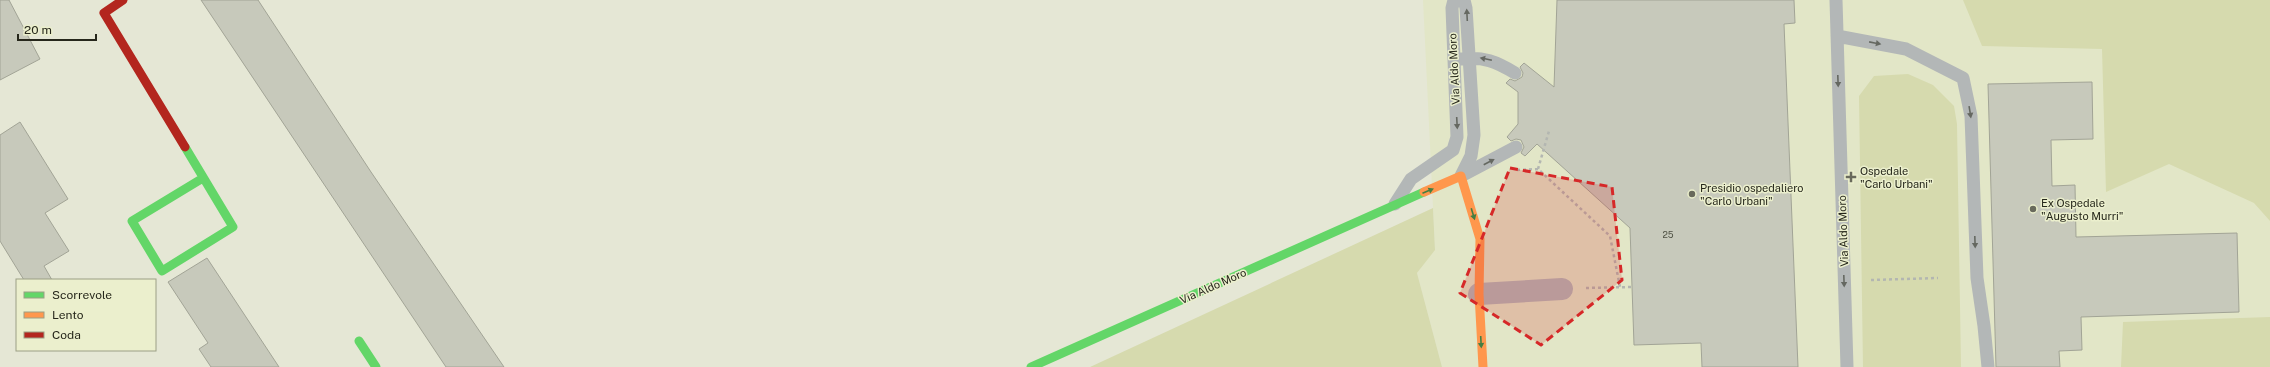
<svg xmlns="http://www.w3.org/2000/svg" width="2270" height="367" viewBox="0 0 2270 367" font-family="'Public Sans',sans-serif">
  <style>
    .built { fill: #e2e6c7 }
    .green { fill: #d6daae }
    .building { fill: #c7c9bb; stroke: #a2a496 }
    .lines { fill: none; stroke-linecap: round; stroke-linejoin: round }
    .path { stroke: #b3b6b1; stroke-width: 2.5; stroke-dasharray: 3 3; stroke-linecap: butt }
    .lane { stroke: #b3b7b7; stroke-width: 13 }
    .street { stroke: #b3b7b7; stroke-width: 22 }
    .fast { stroke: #63d668; stroke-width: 9 }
    .slow { stroke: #ff974d; stroke-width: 9 }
    .jam { stroke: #b3261e; stroke-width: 9 }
    .oneway { fill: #656861 }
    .oneway2 { fill: #447e42 }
    .marked { fill: #d62828; fill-opacity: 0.2; stroke: #d62828; stroke-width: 3; stroke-dasharray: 8 5; stroke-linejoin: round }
    .poi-dot { fill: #696a5c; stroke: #ebefcd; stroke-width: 1.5 }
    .labels { text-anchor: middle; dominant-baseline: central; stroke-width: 3; stroke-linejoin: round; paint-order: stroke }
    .number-label { font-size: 9px; fill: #4e5043 }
    .street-label { font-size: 11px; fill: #26271b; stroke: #ebefcd }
    .poi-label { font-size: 11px; fill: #26271b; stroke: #ebefcd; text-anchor: start }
  </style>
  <rect width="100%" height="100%" fill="#e5e7d5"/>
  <path class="built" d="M1423 0H2270V367H1442L1417 273 1435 249Z"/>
  <path class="green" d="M1963 0H2270V221L2254 203 2169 164 2106 192 2102 49 1982 46Z
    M1908 74 1933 85 1954 106 1957 124 1961 367H1863L1859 96 1874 76Z
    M1433 208 1435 250 1417 273 1442 367H1090Z
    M2270 317V367H2121L2123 322Z"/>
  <path class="building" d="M0 0H9L40 59 0 80Z
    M201 0H258L371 172 504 367H446Z
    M1557 0H1794L1795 23 1784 24 1798 367H1702L1701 343 1634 345 1630 228 1537 144 1525 156 1521 153 1524 147 1521 140 1516 139 1511 141 1507 137 1518 124V92L1506 83 1510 79 1515 81 1522 77 1523 73 1520 67 1524 63 1554 87Z
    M2092 82 2093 139 2051 140 2052 186 2075 185 2076 237 2237 233 2239 312 2081 317 2082 350 2059 351 2060 367H1996L1988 84Z
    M20 122 68 199 45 213 69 251 44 266 52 280H24L0 241V135Z
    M207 258 279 367H211L199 349 208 343 168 282Z"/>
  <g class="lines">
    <path class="path" d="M1538 169 1549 131
      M1517 170 1538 169 1610 236 1620 287
      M1871 280 1938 278
      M1586 288 1632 287"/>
    <path class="lane" d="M1836 0 1847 367
      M1837 36 1906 49 1963 78 1971 116 1977 278 1984 326 1988 367
      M1461 59C1483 56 1497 62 1515 73
      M1461 176 1471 156 1474 135 1466 8 1464 0
      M1461 176 1516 147
      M1395 204 1411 179 1453 150 1457 137 1452 8 1454 0"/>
    <path class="street" d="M1479 294 1562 289"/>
    <path class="fast" d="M185 147 233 227 162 271 132 221 203 178
      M359 341 376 367
      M1031 367 1424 192"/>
    <path class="slow" d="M1424 192 1461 176 1480 239 1479 294 1483 367"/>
    <path class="jam" d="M123 0 104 13 185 147"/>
  </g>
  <defs><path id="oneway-solid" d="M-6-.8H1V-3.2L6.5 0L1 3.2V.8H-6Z"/></defs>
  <g class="oneway">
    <use href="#oneway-solid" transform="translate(1467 15) rotate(-93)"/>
    <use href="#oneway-solid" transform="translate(1875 43) rotate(11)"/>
    <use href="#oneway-solid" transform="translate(1486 59) rotate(-168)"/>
    <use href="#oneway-solid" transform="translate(1838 81) rotate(88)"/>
    <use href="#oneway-solid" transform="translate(1970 112) rotate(81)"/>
    <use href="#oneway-solid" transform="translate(1457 123) rotate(87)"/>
    <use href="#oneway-solid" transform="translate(1489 162) rotate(-28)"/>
    <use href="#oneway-solid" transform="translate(1975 242) rotate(88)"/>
    <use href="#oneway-solid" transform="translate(1844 281) rotate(88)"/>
  </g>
  <g class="oneway2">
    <use href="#oneway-solid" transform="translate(1428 191) rotate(-23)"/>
    <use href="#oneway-solid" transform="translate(1473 214) rotate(73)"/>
    <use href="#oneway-solid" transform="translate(1481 342) rotate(87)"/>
  </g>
  <path class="marked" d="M1510 168 1612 187 1622 280 1541 345 1460 293Z"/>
  <g class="poi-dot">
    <path d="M1849 171h4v4h4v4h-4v4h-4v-4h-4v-4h4z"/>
    <circle cx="1692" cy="194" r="4"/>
    <circle cx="2033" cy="209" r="4"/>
  </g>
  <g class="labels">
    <g class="number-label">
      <text x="1668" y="234">25</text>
    </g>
    <g class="street-label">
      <text transform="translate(1454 69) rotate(-93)">Via Aldo Moro</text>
      <text transform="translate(1843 231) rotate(-92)">Via Aldo Moro</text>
      <text transform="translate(1213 286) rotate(-24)">Via Aldo Moro</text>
    </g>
    <g class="poi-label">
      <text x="1860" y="171">Ospedale<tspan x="1860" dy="13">"Carlo Urbani"</tspan></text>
      <text x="1700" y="188">Presidio ospedaliero<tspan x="1700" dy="13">"Carlo Urbani"</tspan></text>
      <text x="2041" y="203">Ex Ospedale<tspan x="2041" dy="13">"Augusto Murri"</tspan></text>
    </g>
  </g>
  <rect x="16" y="279" width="140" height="72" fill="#ebefcd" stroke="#9c9f86"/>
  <rect x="24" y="292" width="20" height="6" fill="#63d668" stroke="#9c9f86"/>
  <text x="52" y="299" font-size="12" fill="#26271b">Scorrevole</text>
  <rect x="24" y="312" width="20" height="6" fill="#ff974d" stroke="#9c9f86"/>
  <text x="52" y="319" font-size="12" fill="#26271b">Lento</text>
  <rect x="24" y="332" width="20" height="6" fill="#b3261e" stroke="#9c9f86"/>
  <text x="52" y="339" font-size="12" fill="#26271b">Coda</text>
  <path d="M18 34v6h78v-6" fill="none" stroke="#26271b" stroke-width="2"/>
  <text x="24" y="34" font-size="12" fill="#26271b" stroke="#ebefcd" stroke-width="3" paint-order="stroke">20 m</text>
</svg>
